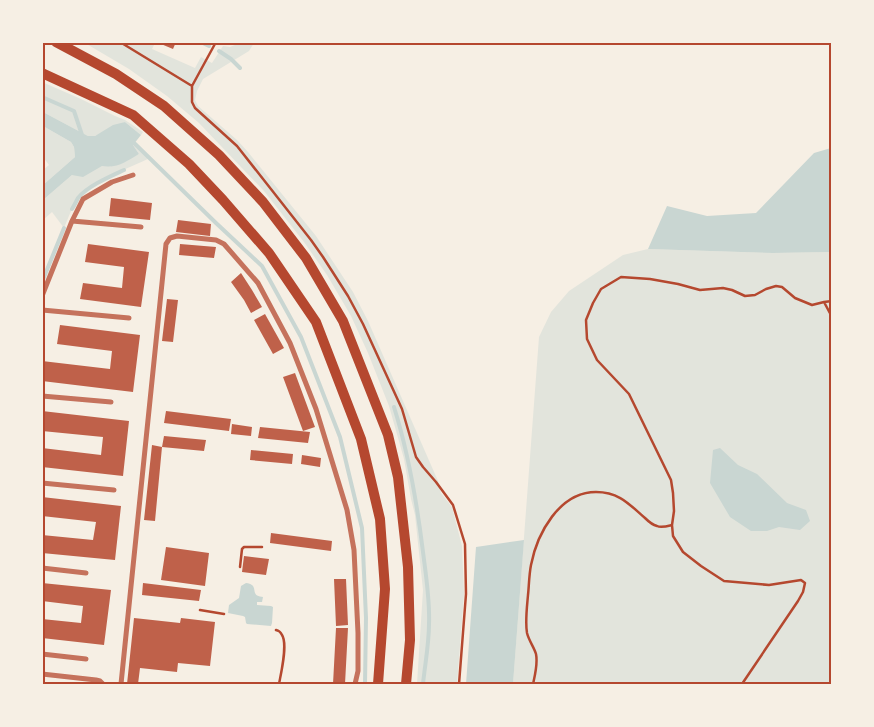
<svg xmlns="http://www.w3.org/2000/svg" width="874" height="727" viewBox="0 0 874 727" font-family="Raleway,sans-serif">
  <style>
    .green { fill: #e2e4dc }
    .water { fill: #c9d6d2 }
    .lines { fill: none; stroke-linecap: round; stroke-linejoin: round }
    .stream { stroke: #c9d6d2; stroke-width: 4 }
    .building { fill: #bf614a }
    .path { stroke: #b5482f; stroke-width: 2.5 }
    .minor { stroke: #c5725c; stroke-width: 5 }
    .trunk { stroke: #b5482f; stroke-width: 10 }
    .neatline { fill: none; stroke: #b5482f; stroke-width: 2 }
  </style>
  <rect width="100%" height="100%" fill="#f6efe4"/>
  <path class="green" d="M85 43H155L152 49 195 68 201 57 212 63 223 46 230 47 240 43H254L249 51 203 79 197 91 195 100 198 106 237 140 248 152 316 236 353 292 368 321 438 481 441 493 452 507 462 546 464 594 457 684H417L423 590 415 515 411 499 404 459 389 406 368 353 351 316 327 275 304 242 264 191 199 123 167 96 129 69Z
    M42 82 81 99 115 116 125 120 143 132 141 135 125 122 95 136H88L43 112Z
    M43 126 71 142 74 147 75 157 43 185V170L49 165 43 157Z
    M135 143 150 158C131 167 89 183 77 199 72 207 68 219 64 228L52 212 43 220V200L72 175 102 166 109 167 139 154 133 145Z
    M648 249 773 253 831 252V684H513L539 337 551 312 569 291 623 255Z"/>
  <path class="water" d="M43 112 88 136H95L113 125 125 122 141 135 133 145 139 154C127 161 117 169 102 166L83 177 72 175 43 200V185L75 157 74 147 71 142 43 126Z
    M831 148V252L773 253 648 249 667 206 707 216 756 213 814 153Z
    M720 448 738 465 757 474 787 503 806 510 810 521 800 530 779 527 767 531H751L730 517 710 483 713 450Z
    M524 540 513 684H466L476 547Z
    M246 583C261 585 248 596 263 597L262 602H257V605L271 606 273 607 272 623 271 626 247 624 246 623 245 617 243 616 228 613 229 605 239 598 241 586Z"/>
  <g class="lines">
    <path class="stream" d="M201 42 209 46
      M219 51 231 59 240 68
      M42 97 74 111 82 135
      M131 140 216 223 262 266 301 337 340 437 362 528 366 618 365 684
      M72 209C74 206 76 202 78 198 88 186 109 177 124 170
      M42 282 64 228
      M394 407C409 455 417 503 423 552 426 576 430 600 429 624 429 644 425 664 423 684"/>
  </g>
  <path class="building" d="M161 42H176L173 49 161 44Z
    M111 198 152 203 150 220 109 216Z
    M178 220 211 224 210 236 176 232Z
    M88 244 149 252 141 307 80 299 83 283 122 288 124 267 85 262Z
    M180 244 216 247 214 258 179 255Z
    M241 273 252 290 262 307 251 313 244 300 231 282Z
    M167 299 178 300 173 342 162 341Z
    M265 314 284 348 273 354 254 320Z
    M60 325 140 335 133 392 42 381V361L110 369 112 351 57 344Z
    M295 373 315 427 303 431 283 377Z
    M42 411 129 421 123 476 42 467V448L101 455 103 437 42 431Z
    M166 411 231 419 229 431 164 423Z
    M232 424 252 427 251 436 231 434Z
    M260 427 310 432 308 443 258 438Z
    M164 436 206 440 204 451 162 447Z
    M152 445 162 447 155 521 144 520Z
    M251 450 293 454 292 464 250 460Z
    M302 455 321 458 320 467 301 464Z
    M42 497 121 506 115 560 42 553V535L93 540 96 522 42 516Z
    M271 533 332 541 331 551 270 543Z
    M166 547 209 553 205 586 161 580Z
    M244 556 269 559 266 575 242 572Z
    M334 579H346L348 625 336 626Z
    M42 583 111 590 104 645 42 638V619L81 623 83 606 42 601Z
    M143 583 201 590 199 601 142 595Z
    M134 618 180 623 181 618 215 622 210 666 178 663 177 672 140 668 138 684H127Z
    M336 628H348L345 684H333Z"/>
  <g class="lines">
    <path class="path" d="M120 42 192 86V102L195 108 237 146 311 240 323 257 348 296 363 324 402 409 416 457 423 467 436 482 453 505 465 544 466 594 459 684
      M192 86 216 42
      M824 302 832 301
      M240 567 242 549 244 547H262
      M200 610 224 614
      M276 630C279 631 280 631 282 635 288 644 281 673 279 684
      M533 684C535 675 538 664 536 654 534 647 529 641 527 633 525 622 527 607 528 595 529 586 529 575 531 565 537 534 559 492 596 492 619 492 629 504 645 518 648 521 653 525 657 526 661 528 668 526 672 525
      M742 684 798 601 803 592 805 583 801 580 769 585 724 581 701 566 683 552 673 536 672 525 674 511 673 493 671 480 629 394 597 360 587 339 586 320 593 303 601 289 621 277 650 279 678 284 700 290 723 288 732 290 745 296 755 295 766 289 776 286 782 287 795 298 812 305 824 302 832 317"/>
    <path class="minor" d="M72 221 141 227
      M42 296 72 221 83 199 112 182 133 175
      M42 310 129 318
      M42 396 111 402
      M42 483 114 490
      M42 568 86 573
      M42 654 86 659
      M42 674 96 680 100 681 103 684
      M121 684 166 244 170 238 177 236 216 240 224 244 258 283 290 343 316 409 347 510 354 550 358 633V671L355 684"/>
    <path class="trunk" d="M56 42 116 74 164 106 219 155 263 202 306 258 343 321 388 435 398 477 408 567 410 640 406 684
      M42 73 133 115 189 164 223 200 269 253 316 322 361 439 380 519 385 589 378 684"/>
  </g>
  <rect width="874" height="727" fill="none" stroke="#f6efe4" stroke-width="88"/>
  <rect x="44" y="44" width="786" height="639" class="neatline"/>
</svg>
